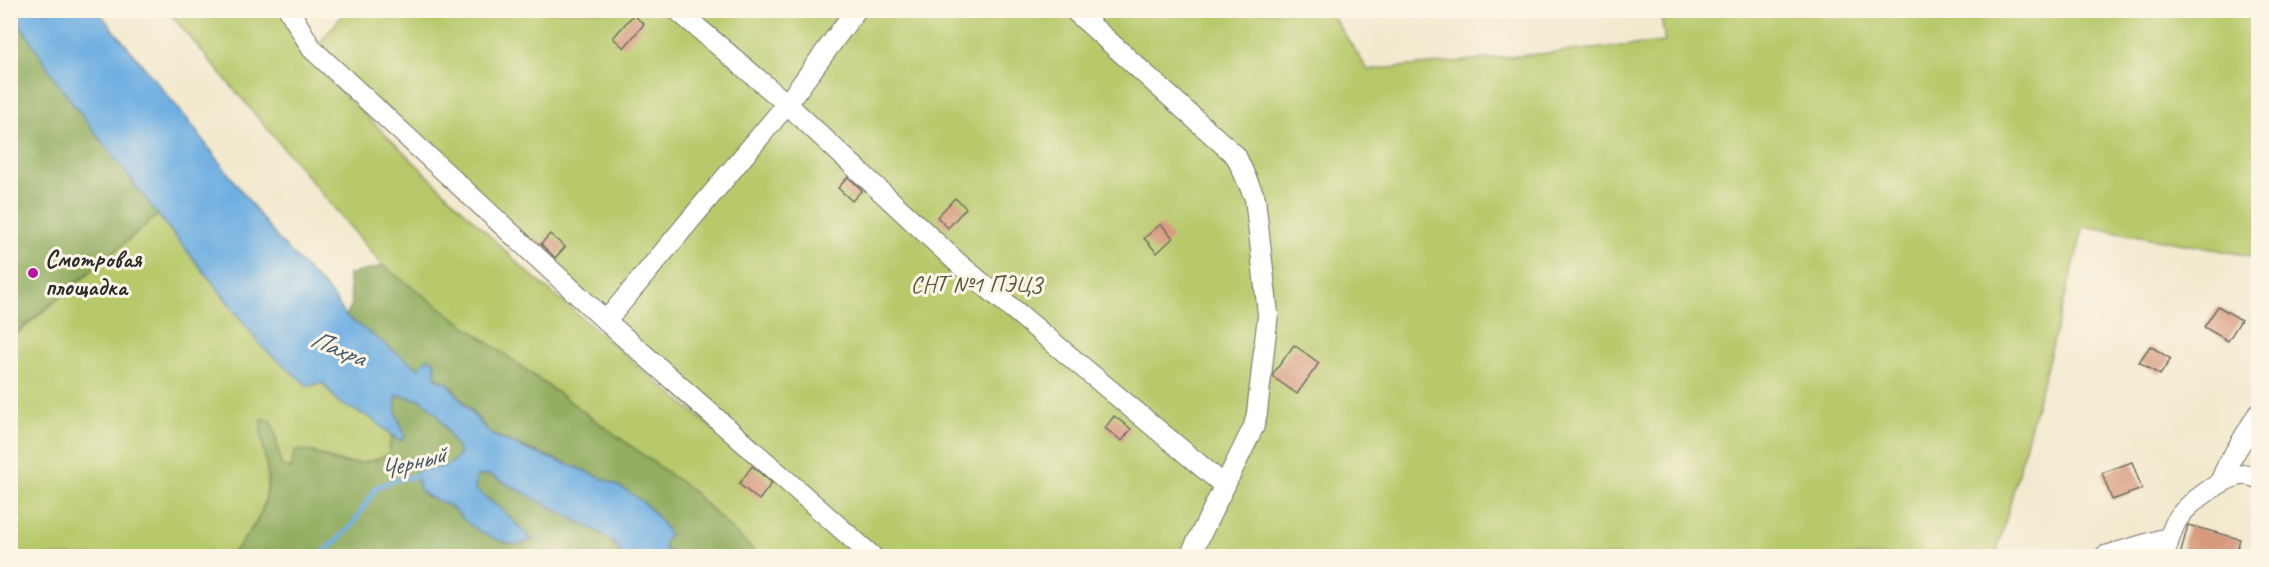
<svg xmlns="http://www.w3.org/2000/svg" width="2269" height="567" viewBox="0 0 2269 567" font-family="Caveat,sans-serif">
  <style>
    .green { fill: #b8c96c; stroke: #727a4c; stroke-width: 1.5 }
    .forest { fill: #92ad60; stroke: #5e6c46; stroke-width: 1.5 }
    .water { fill: #6eafe2; stroke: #4c6d86; stroke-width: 1.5 }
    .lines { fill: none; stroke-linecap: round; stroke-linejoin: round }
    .stream { stroke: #6eafe2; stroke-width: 5 }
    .building { fill: #d69a7e }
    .minor-casing { stroke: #716e64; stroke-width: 22 }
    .minor { stroke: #fff; stroke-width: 20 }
    .poi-dot { fill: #b5179e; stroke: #fcf5e5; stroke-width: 2 }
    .labels { text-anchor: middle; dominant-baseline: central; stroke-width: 6; stroke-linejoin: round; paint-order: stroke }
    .poi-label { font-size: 24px; font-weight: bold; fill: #2b2b2b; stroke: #fcf5e5; text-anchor: start }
    .park-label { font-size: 24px; fill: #555a3e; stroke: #fcf5e5 }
    .water-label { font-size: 26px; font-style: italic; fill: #42596b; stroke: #fcf5e5 }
  </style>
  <rect width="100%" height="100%" fill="#fcf5e5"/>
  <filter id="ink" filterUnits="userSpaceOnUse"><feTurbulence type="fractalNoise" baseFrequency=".0167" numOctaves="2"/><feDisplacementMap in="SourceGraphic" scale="12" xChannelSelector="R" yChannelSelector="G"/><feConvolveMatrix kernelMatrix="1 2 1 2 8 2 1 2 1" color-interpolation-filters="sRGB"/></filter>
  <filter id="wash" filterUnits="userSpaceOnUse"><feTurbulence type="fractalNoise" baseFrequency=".008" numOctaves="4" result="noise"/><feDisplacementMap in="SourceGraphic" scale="24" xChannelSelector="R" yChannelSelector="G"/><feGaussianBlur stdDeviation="1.35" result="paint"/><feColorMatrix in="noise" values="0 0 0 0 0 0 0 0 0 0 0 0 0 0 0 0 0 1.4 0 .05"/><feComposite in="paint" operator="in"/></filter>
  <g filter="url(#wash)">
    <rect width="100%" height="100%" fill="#f3e9cf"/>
    <path class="green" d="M168 11H283L324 75 523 268 729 443 317 46 346 11H1329L1368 70 1665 42 1660 11H2258V257L2084 226 1996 556H759L690 489 383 266Z
      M158 215 218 289 261 346 323 383C335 404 350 406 369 417 377 422 385 429 392 436L388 454C365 469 337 463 314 452L291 469 281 466 275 433 271 421 262 419C259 436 265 452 267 470 271 506 253 531 230 556H11V339Z"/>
    <path class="forest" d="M12 10 59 85 158 215 16 333 11 323 10 11Z
      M383 266 690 489 759 556H675L664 548 666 529 642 501 593 474 491 434 448 383C441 381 438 377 431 374 400 360 373 337 346 316L352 304 348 275Z
      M397 395 422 400 438 415 460 453C453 466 444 468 429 468L426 497 440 501 453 508 474 527 531 540 506 513 475 489 477 476 490 475 606 536 616 546 622 556H230C253 531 272 506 267 470 265 452 259 436 262 419L271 421 275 433 281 465 291 469 295 451C310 448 318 455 332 460 348 466 374 463 388 454L392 436 398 440 404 433 395 409Z"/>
    <path class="water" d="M12 11H98L187 119 277 238 332 295 346 316 419 369 423 362 429 358 435 362V376L440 381 448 383C457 394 482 429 493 435 548 464 640 474 669 535L665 541 664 548 675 556H622L616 546 606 536 490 475 477 476 475 489 506 513 532 540C528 541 522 544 518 544 499 544 477 531 464 520 459 515 456 510 451 507 430 493 418 503 416 471 434 466 449 472 460 453L438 415 422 400 397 395 395 409 405 436 401 441 398 440 371 418 339 403 323 383 308 386 261 346 218 289 158 215 59 85Z"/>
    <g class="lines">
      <path class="stream" d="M320 556 351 527 377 487 395 480 421 475"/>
    </g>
    <g id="blocks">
      <path class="building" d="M633 15 644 24 624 48 613 38Z
        M848 177 862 190 852 201 838 188Z
        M955 198 966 208 948 228 937 217Z
        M1161 224 1173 238 1157 253 1144 238Z
        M550 234 565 247 555 258 541 244Z
        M2218 306 2241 320 2228 341 2204 327Z
        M1294 345 1319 363 1297 394 1273 377V374Z
        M2150 346 2171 359 2160 375 2139 362Z
        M1114 416 1131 429 1122 441 1105 428Z
        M2132 462 2142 489 2112 500 2102 473Z
        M752 466 772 483 759 500 739 484Z
        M2188 525 2240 539 2235 556H2180Z"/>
    </g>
  </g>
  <g filter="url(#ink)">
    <use href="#blocks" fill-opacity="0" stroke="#716e64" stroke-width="1.5"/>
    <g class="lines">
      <g class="minor-casing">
        <path id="minor" d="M289 10 312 49 606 321 872 556
          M677 10 787 104 959 264 1225 486
          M1074 10 1236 156 1255 198 1268 314 1257 413 1254 426 1190 556
          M606 321 787 104 856 10
          M2219 484 2228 464 2258 414
          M2105 556 2170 537
          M2164 556C2168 544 2171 528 2179 517 2189 503 2227 474 2245 475 2249 475 2254 477 2258 478"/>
      </g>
      <use href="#minor" class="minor"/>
    </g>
  </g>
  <circle class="poi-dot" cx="33" cy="273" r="6"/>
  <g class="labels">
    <g class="poi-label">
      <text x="45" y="259">Смотровая<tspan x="45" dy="28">площадка</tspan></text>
    </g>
    <g class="park-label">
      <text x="976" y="284">СНТ №1 ПЭЦЗ</text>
    </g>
    <g class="water-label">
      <text transform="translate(338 348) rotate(22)">Пахра</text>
      <text transform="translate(412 462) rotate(-15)">Черный</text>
    </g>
  </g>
  <rect width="2269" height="567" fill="none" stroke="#fcf5e5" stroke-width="36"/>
</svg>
